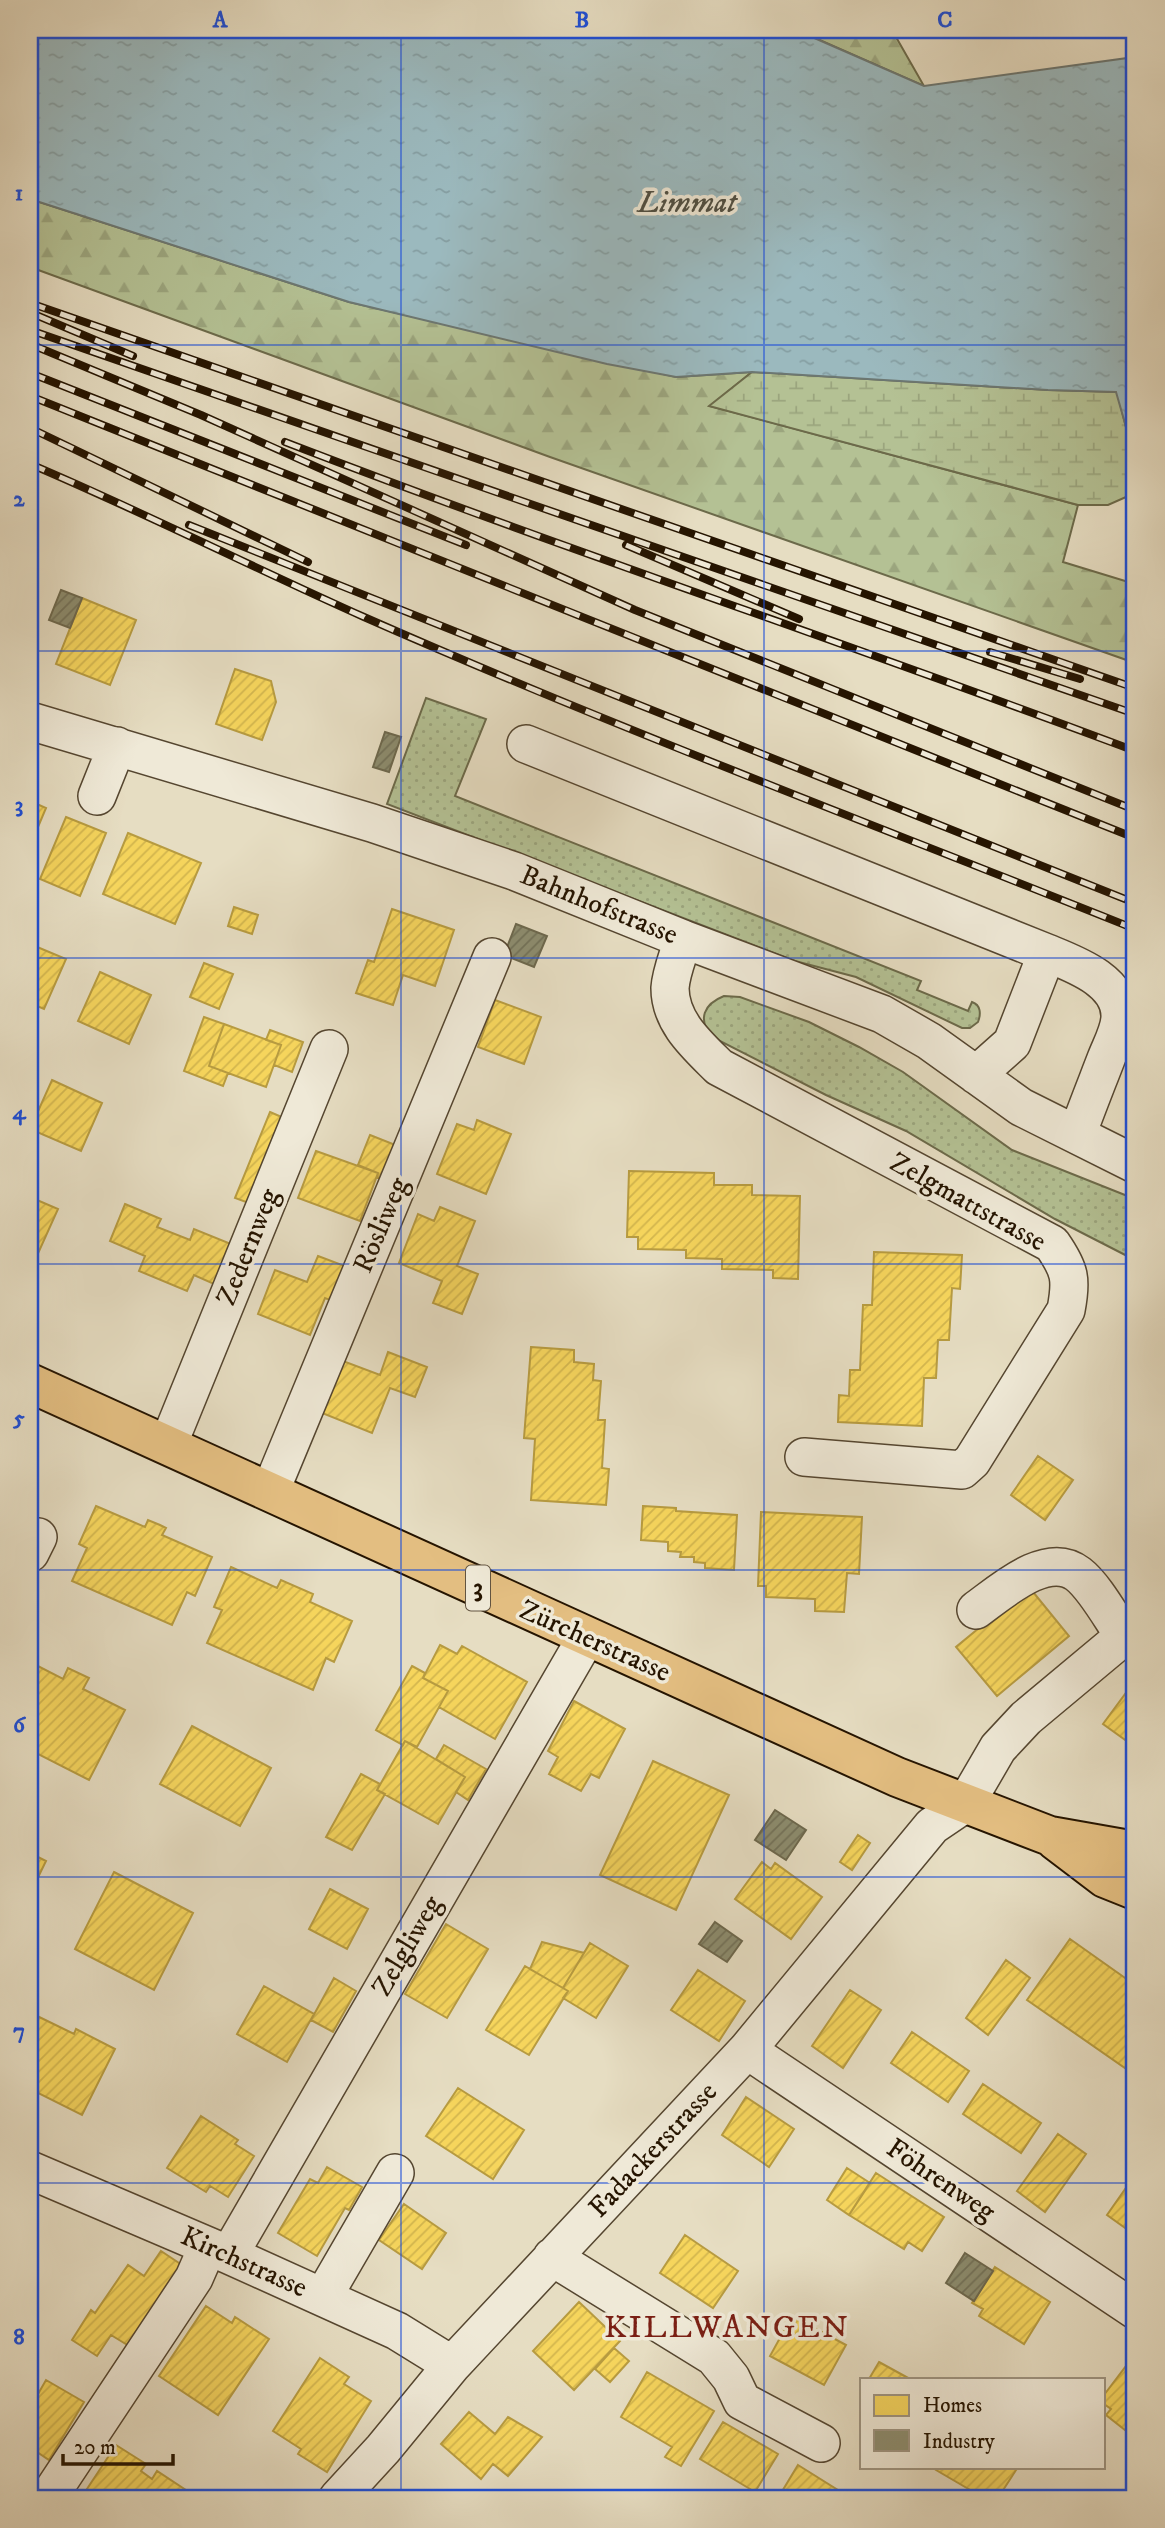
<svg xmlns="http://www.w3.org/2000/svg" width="1165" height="2528" viewBox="0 0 1165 2528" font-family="'IM FELL DW Pica',serif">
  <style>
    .grass { fill: url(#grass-dots); stroke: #6c6a4a; stroke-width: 2 }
    .forest { fill: url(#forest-firs); stroke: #6c6a4a; stroke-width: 2 }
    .wetland { fill: url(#wetland-marsh); stroke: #6c6a4a; stroke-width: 2 }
    .water { fill: url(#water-ripples); stroke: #6c7772; stroke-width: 2 }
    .homes { fill: url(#homes-hatch); stroke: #b79b40; stroke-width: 2 }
    .industry { fill: url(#industry-hatch); stroke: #6d684d; stroke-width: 2 }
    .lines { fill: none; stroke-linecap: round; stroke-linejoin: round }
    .minor-casing { stroke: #554630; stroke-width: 40 }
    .major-casing { stroke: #251400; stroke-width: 42 }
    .minor { stroke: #efe9d7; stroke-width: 37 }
    .major { stroke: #e3be81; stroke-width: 38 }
    .rail-casing { stroke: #251400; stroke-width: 8 }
    .rail { stroke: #efe9d7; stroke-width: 5; stroke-dasharray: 16; stroke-linecap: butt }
    .grid { fill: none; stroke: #1d4ed8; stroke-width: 2; stroke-opacity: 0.55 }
    .labels { text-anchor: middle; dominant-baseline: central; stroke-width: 7; stroke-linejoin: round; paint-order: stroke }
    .shield { fill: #efe9d7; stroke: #625440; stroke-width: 2 }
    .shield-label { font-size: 26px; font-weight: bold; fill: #251400 }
    .street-label { font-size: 28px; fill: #251400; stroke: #efe9d7 }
    .water-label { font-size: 30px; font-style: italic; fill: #4e4e42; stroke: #efe9d7 }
    .quarter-label { font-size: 32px; letter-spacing: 2px; fill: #7a1f14; stroke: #efe9d7 }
    .neatline { fill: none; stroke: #1d4ed8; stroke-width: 2.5 }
    .grid-label { font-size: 23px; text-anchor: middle; font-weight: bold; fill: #1d4ed8 }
  </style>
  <defs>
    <pattern id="grass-dots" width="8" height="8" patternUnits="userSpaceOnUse" patternTransform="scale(1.75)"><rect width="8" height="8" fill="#b4c194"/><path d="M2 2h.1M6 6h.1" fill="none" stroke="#9ba57e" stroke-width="1.8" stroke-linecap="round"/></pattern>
    <pattern id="forest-firs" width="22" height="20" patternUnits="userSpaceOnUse" patternTransform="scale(1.75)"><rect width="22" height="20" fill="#b4c194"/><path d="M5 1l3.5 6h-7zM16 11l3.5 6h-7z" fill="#9ba57e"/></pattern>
    <pattern id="wetland-marsh" width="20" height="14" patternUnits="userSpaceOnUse" patternTransform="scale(1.75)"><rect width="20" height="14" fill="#b4c194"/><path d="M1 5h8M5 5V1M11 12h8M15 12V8" fill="none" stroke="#9ba57e"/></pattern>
    <pattern id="water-ripples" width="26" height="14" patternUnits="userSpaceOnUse" patternTransform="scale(1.75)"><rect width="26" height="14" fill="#9bb9be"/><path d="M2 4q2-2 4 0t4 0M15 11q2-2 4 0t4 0" fill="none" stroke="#859ea2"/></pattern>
    <pattern id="homes-hatch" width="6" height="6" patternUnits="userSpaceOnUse" patternTransform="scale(1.75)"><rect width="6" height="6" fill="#f6d55c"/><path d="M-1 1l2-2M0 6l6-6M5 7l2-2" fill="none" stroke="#d3b64e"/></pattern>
    <pattern id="industry-hatch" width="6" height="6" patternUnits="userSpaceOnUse" patternTransform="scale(1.75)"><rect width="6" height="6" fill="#8c8c6e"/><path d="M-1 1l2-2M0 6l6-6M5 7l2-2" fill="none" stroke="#727158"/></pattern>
  </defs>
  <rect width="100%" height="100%" fill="#e6ddc2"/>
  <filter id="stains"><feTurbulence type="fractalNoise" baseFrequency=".00286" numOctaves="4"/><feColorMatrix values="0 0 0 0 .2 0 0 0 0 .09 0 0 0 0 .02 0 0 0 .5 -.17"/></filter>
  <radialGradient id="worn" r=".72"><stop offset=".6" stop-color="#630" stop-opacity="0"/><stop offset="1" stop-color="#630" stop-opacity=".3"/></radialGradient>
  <path class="grass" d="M426 698 486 719 455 796 921 981 917 990 968 1011 972 1002C981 1005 981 1014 978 1022L970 1028H962L856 977 795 961 387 804Z
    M724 996 740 997 809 1022 859 1047 903 1072 1012 1150 1135 1199V1260L1055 1219 906 1131 826 1095 712 1037C697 1019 704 1004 724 996Z"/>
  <path class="forest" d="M796 30H892L924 86 806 34Z
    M30 199 349 302 676 377 752 372 710 406 1078 505 1063 562 1135 584V663L550 457 30 267Z"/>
  <path class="wetland" d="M752 372 1048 390 1117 392 1132 451H1135V493L1108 505H1078L709 406Z"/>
  <path class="water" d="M30 30H796L924 86 1135 57V451H1133L1116 392 1048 390 752 372 676 377 607 364 349 302 30 199Z"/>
  <path class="homes" d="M82 598 136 620 110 685 56 664Z
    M235 669 271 681 276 702 262 740 216 724Z
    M30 801 46 808 30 846Z
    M66 817 106 833 80 896 40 879Z
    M128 833 201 863 175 924 103 894Z
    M234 907 258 915 252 934 228 926Z
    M392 909 454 930 435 986 403 975 393 1005 356 993 368 960 374 962Z
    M30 944 66 959 44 1009 30 1003Z
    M204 963 233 974 219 1009 190 997Z
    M100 972 151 995 129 1044 78 1021Z
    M495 1000 541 1017 524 1064 478 1047Z
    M204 1017 224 1024 209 1066 228 1073 223 1086 184 1071Z
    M224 1024 281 1045 266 1087 209 1066Z
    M270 1030 303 1042 292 1072 274 1065 281 1045 266 1040Z
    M52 1080 102 1103 81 1151 30 1129Z
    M270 1112 291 1121 257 1206 235 1198Z
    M477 1120 511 1134 486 1194 437 1174 457 1124 474 1130Z
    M370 1135 403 1148 390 1182 377 1177 378 1173 358 1165Z
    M316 1151 378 1173 360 1221 298 1198Z
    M629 1171 714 1173V1185H752V1195L800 1196 798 1279 773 1278V1270L722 1269V1259L686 1258V1250L638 1249V1237H627Z
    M30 1197 58 1209 36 1258 30 1255Z
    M125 1204 161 1219 157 1227 190 1240 194 1229 231 1244 214 1284 194 1275 187 1291 139 1271 145 1256 110 1241Z
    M440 1207 475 1221 457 1266 478 1274 462 1314 433 1303 442 1281 399 1263 418 1214 434 1221Z
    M874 1252 962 1255 960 1289 952 1288 949 1340H938L936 1378H924L922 1426 838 1422 839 1395 849 1396 850 1370H860L863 1305H872Z
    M318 1256 350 1268 337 1303 325 1298 310 1335 258 1314 275 1270 307 1282Z
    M531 1347 574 1350V1362L594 1364 593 1380 601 1381 598 1420H605L602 1468 609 1469 606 1505 531 1500 535 1439 524 1438Z
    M388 1352 427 1367 415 1397 390 1388 372 1433 322 1413 343 1361 380 1375Z
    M1038 1456 1073 1480 1045 1520 1011 1495Z
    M96 1506 145 1527 148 1520 160 1525 166 1528 162 1535 212 1557 195 1596 187 1592 172 1625 72 1581 87 1548 79 1544Z
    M643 1506 676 1508V1511L737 1515 734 1570 705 1568V1563L694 1562V1557H680L681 1552 668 1551V1542L641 1540Z
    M761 1512 862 1517 859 1574 847 1573 844 1612 815 1611V1599L766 1597V1586H758Z
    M231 1567 277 1588 281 1580 313 1594 310 1602 352 1621 334 1662 326 1658 313 1690 207 1643 222 1610 214 1607Z
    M1029 1587 1069 1636 997 1696 956 1647Z
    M440 1645 457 1654 462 1646 527 1682 495 1739 439 1707 448 1691 423 1678Z
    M30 1662 63 1679 68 1668 89 1678 83 1689 125 1710 89 1780 30 1750Z
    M412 1666 425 1673 423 1678 448 1691 417 1747 405 1741 403 1745 376 1730Z
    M1131 1686 1135 1689V1747L1103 1724Z
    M574 1701 625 1729 599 1778 591 1774 581 1791 549 1774 558 1757 548 1751Z
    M192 1726 271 1768 240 1826 160 1784Z
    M405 1741 465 1777 438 1824 377 1790Z
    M444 1745 486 1769 468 1800 456 1792 465 1777 436 1759Z
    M653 1761 729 1795 676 1910 600 1875Z
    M361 1774 380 1784 377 1790 385 1794 352 1850 326 1837Z
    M858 1835 870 1843 852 1870 840 1862Z
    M30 1853 46 1861 30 1894Z
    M762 1862 771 1869 775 1863 822 1897 791 1939 735 1899Z
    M114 1872 193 1913 154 1990 75 1949Z
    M330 1889 368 1909 347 1949 309 1929Z
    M446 1924 488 1949 447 2018 405 1994Z
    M1070 1939 1135 1985V2075L1027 2000Z
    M542 1942 584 1953 563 1988 530 1969Z
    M590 1943 628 1966 596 2018 563 1998 568 1991 563 1988Z
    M1006 1960 1030 1978 988 2035 966 2018Z
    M525 1966 568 1991 529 2055 486 2030Z
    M698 1970 745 2001 719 2041 671 2010Z
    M334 1978 356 1991 333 2032 311 2020Z
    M264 1986 314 2014 287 2062 237 2034Z
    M850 1990 881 2010 843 2068 812 2046Z
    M31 2013 74 2034 76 2029 115 2049 82 2115 30 2089Z
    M912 2032 969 2071 948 2102 891 2063Z
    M983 2084 1041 2123 1021 2153 963 2114Z
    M458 2088 524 2130 493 2179 426 2136Z
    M746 2097 794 2129 769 2167 722 2135Z
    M201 2116 238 2140 235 2144 254 2156 228 2197 210 2186 206 2192 167 2168Z
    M1058 2134 1086 2154 1045 2212 1017 2191Z
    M327 2167 362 2187 349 2210 345 2208 317 2256 278 2233 310 2179 318 2183Z
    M847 2168 870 2183 849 2215 827 2200Z
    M876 2173 944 2217 922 2251 908 2242 904 2249 849 2215Z
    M1128 2185 1135 2190V2235L1107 2215Z
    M404 2204 446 2233 422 2269 379 2240Z
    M685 2235 738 2271 713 2308 660 2273Z
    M161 2251 188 2269 129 2346 111 2335 97 2356 72 2340 91 2310 95 2313 128 2265 144 2276Z
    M995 2267 1050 2302 1024 2344 979 2316 983 2309 972 2303Z
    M579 2302 620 2341 574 2390 533 2351Z
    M206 2306 232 2323 235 2317 269 2339 218 2415 159 2376Z
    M792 2316 846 2345 824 2385 770 2356Z
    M614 2348 629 2361 610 2382 595 2369Z
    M320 2358 349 2377 344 2384 371 2401 327 2472 298 2454 301 2449 273 2431Z
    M879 2362 910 2379H869Z
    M1126 2366 1135 2373V2438L1106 2415 1111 2409 1104 2404V2395Z
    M647 2372 714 2411 681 2466 665 2457 672 2447 621 2417Z
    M46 2380 84 2402 49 2460 34 2450 30 2458V2408Z
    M469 2412 495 2434 508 2417 542 2437 508 2476 493 2464 481 2479 441 2444Z
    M723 2422 778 2454 755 2492 700 2459Z
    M116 2445 146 2464 141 2471 152 2479 157 2471 198 2498H81Z
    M798 2465 849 2497 848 2498H778Z
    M938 2467H1018L998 2498H984L936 2470Z"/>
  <path class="industry" d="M61 590 82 598 70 628 49 620Z
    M385 732 401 737 389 772 373 767Z
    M516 924 547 936 534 967 504 955Z
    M775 1810 806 1830 786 1860 755 1840Z
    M715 1922 742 1941 727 1962 699 1944Z
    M965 2253 993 2271 974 2301 946 2283Z"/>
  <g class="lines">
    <g class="minor-casing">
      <path id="minor" d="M30 721 372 823 514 871 683 939 882 1014 929 1041 1021 1107 1135 1164
        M526 744 1047 953 1012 1043 976 1075
        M97 796 117 746
        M683 939C679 954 671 972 670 988 670 1022 697 1045 719 1067L1052 1244C1070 1270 1072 1279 1066 1310L972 1461 962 1470 804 1457
        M1047 953C1074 964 1122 981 1120 1018 1119 1032 1111 1046 1106 1059 1096 1085 1086 1110 1077 1135
        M168 1445 329 1049
        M270 1492 492 957
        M30 1553 38 1537
        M976 1610C1001 1592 1047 1550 1078 1574 1095 1587 1112 1619 1124 1636
        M747 2050 1135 2310
        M30 2170 229 2255 397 2331 452 2365
        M229 2255 586 1638
        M552 2257 714 2357 731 2378 742 2401 821 2443
        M323 2297 395 2173
        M48 2498 194 2278 208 2246
        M338 2498 383 2449 452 2365 747 2050 932 1826 966 1803 998 1748 1026 1718 1135 1627"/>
    </g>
    <g class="major-casing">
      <path id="major" d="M30 1383 897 1777 1050 1836 1135 1851
        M1055 1840 1105 1878 1135 1890"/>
    </g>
    <use href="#minor" class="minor"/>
    <use href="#major" class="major"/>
    <g class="rail-casing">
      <path id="rail" d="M30 303 1135 688
        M36 315 133 356
        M30 330 1135 714
        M30 344 201 415 635 610 1135 810
        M30 373 466 545
        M30 396 1135 838
        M30 428 308 562
        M285 442C566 550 853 645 1135 751
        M30 464C143 512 252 567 364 617 618 729 878 826 1135 929
        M189 525 1135 903
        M626 545 799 619
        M990 652 1080 679"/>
    </g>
    <use href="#rail" class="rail"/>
  </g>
  <path class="grid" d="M401 30V2498M764 30V2498M30 345H1135M30 651H1135M30 958H1135M30 1264H1135M30 1570H1135M30 1877H1135M30 2183H1135"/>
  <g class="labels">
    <rect class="shield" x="466" y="1565.5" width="24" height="45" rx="5"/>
    <g class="shield-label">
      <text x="478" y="1588">3</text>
    </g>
    <g class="street-label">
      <text transform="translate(599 905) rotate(22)">Bahnhofstrasse</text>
      <text transform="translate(968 1202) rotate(29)">Zelgmattstrasse</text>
      <text transform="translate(381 1225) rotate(-67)">Rösliweg</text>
      <text transform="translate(248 1247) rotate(-68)">Zedernweg</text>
      <text transform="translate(595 1641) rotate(24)">Zürcherstrasse</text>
      <text transform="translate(407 1946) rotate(-60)">Zelgliweg</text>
      <text transform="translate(653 2150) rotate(-47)">Fadackerstrasse</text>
      <text transform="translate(941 2180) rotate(34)">Föhrenweg</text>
      <text transform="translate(244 2262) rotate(24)">Kirchstrasse</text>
    </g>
    <g class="water-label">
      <text x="687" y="203">Limmat</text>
    </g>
    <g class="quarter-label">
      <text x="727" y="2328">KILLWANGEN</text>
    </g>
  </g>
  <rect width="1165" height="2528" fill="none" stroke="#e6ddc2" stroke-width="77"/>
  <rect x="860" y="2378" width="245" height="91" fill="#efe9d7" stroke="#9e9481" stroke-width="2"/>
  <rect x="874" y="2395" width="35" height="21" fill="#f6d55c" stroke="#9e9481" stroke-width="2"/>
  <text x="923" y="2412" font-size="21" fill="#251400">Homes</text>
  <rect x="874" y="2430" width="35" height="21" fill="#8c8c6e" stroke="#9e9481" stroke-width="2"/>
  <text x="923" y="2448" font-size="21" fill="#251400">Industry</text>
  <path d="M63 2454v10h110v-10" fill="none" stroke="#251400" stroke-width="3.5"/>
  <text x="74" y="2454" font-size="21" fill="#251400" stroke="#efe9d7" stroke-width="5" paint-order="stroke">20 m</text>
  <rect x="38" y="38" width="1088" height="2452" class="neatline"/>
  <g class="grid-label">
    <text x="220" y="27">A</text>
    <text x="582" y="27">B</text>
    <text x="945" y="27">C</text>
    <text x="19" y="200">1</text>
    <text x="19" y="506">2</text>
    <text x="19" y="812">3</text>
    <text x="19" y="1119">4</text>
    <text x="19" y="1425">5</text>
    <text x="19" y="1732">6</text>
    <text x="19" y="2038">7</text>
    <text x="19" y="2344">8</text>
  </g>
  <rect width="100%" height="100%" filter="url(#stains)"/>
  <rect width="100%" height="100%" fill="url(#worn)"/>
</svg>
